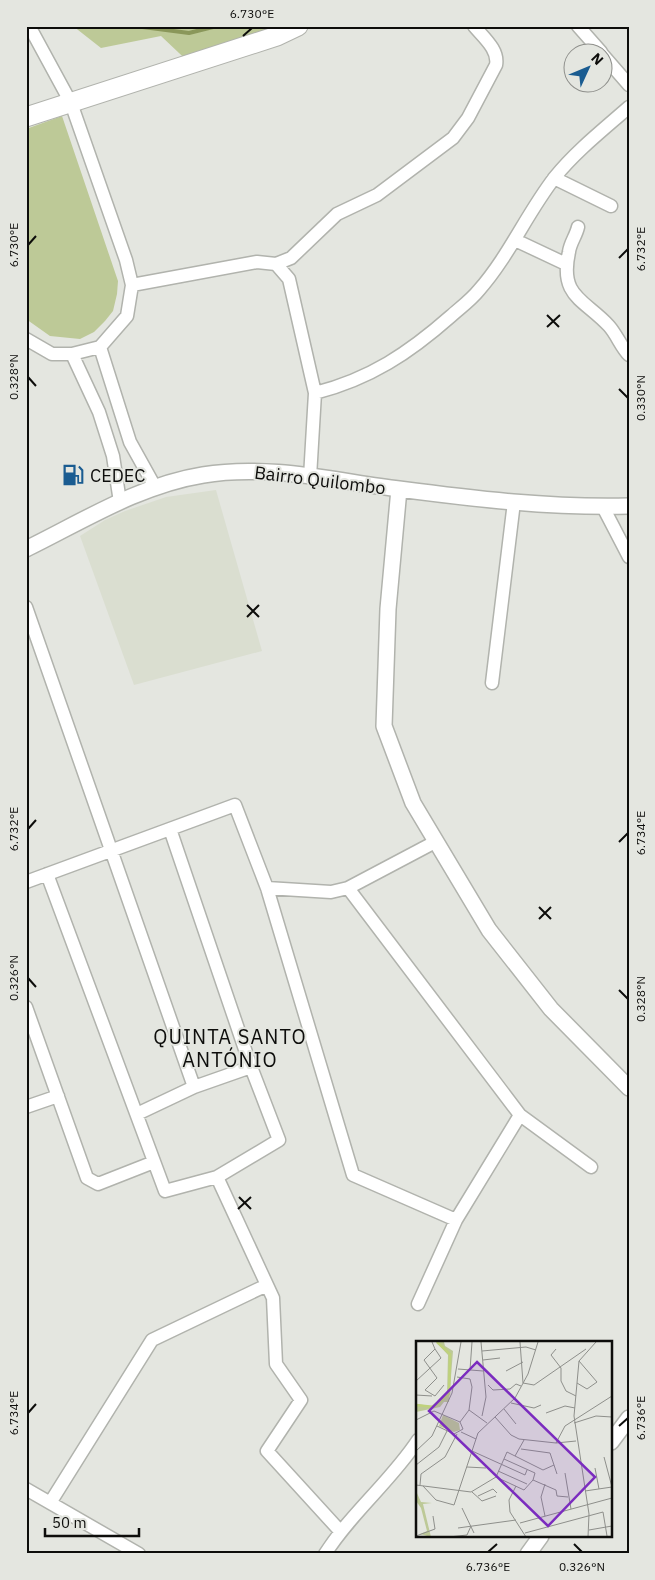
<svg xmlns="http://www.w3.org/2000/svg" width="655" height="1580" viewBox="0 0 655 1580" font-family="'IBM Plex Sans',sans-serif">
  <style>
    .built { fill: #daded0 }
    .green { fill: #bdc997 }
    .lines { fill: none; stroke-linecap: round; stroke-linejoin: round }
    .stream { stroke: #8a975a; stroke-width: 4 }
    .minor-casing { stroke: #b1b3ad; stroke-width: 15 }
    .tertiary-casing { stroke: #b1b3ad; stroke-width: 18 }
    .primary-casing { stroke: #b1b3ad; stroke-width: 21 }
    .minor { stroke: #fff; stroke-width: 12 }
    .tertiary { stroke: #fff; stroke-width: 15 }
    .primary { stroke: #fff; stroke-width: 19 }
    .ticks { fill: none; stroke: #0d0d0b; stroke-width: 2 }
    .labels { text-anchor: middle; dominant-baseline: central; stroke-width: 4; stroke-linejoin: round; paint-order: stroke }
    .poi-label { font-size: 18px; fill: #0d0d0b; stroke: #e4e6e0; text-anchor: start }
    .street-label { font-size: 18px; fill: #0d0d0b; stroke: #e4e6e0 }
    .quarter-label { font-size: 20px; letter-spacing: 1px; fill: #0d0d0b; stroke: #e4e6e0 }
    .inset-river { fill: none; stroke: #bfd27c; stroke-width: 2.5 }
    .inset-road { fill: none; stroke: #8e8f8b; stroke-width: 1 }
    .view { fill: #7b2cbf; fill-opacity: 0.15; stroke: #7b2cbf; stroke-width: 2.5 }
    .inset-edge { fill: none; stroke: #0d0d0b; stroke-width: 2.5 }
    .neatline { fill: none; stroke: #0d0d0b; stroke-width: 2 }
    .ticks-label { font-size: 12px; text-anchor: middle; fill: #0d0d0b }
  </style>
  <rect width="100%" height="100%" fill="#e4e6e0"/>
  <path class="built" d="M216 490 262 651 134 685 80 536 105 520 125 511 166 497Z"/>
  <path class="green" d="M73 26H307L197 70 161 36 101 48Z
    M62 116 118 281 117 294 113 311 105 321 94 332 80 339 50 336 26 319V129Z"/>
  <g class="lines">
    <path class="stream" d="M135 26 189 33 217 26"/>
    <g class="minor-casing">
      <path id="minor" d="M578 26 601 52
        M26 30 33 33 71 103 126 260 132 285 127 316 100 347 72 354H52L26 339
        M602 54 629 85
        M554 178 611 206
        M578 227C576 236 570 243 569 252 559 297 584 299 609 326 617 335 621 347 629 355
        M515 240 566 264
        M276 264 291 258 337 214 377 195 453 138 468 118 496 65C499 50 484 38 474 26
        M132 285 257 262 276 264 289 279 315 393 310 477
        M100 347 130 442 155 487
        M72 354 99 412 113 456 120 502
        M315 393C370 379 409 353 451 316 460 308 471 300 479 290 509 256 527 213 555 177 576 151 604 129 629 107
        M603 507 629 557
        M26 607 194 1087 251 1067
        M492 683 514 502
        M170 829 251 1067 279 1140 217 1177
        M47 874 165 1191 217 1177 273 1298 276 1364 301 1400 267 1451 340 1531
        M26 882 235 805 267 888 353 1175 456 1220
        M267 888 331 892 348 888 435 842
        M348 888 520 1115 456 1220 418 1304
        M26 1007 87 1178 98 1184 154 1162
        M26 1107 58 1096
        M137 1114 194 1087
        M520 1115 591 1167
        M26 1489 139 1554
        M50 1503 152 1340 267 1285
        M325 1554C352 1512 391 1481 418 1440"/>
    </g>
    <g class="tertiary-casing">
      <path id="tertiary" d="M399 489 388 609 384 726 413 803 489 930 551 1009 629 1088
        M26 549C83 521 140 485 203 475 268 464 335 481 399 489 475 499 551 508 629 506
        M611 1442 629 1418
        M528 1554 541 1536"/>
    </g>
    <g class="primary-casing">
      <path id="primary" d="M26 117 277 36 298 26"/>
    </g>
    <use href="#minor" class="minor"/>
    <use href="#tertiary" class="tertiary"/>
    <use href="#primary" class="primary"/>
  </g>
  <path class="ticks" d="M243 36 252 28M28 245 36 236M619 258 628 249M547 315 559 327M547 327 560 315M28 377 36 386M619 389 628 398M247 605 259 617M247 617 259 605M28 829 36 820M619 842 628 833M539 907 551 919M539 919 551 907M28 978 36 987M619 990 628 999M239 1197 251 1209M238 1209 251 1197M28 1413 36 1404M619 1426 628 1418M574 1544 582 1552M488 1552 497 1544"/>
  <defs>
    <g id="fuel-bare" transform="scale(1.725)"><path d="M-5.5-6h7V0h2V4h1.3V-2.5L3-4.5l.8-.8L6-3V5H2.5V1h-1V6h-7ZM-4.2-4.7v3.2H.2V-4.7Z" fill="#1a5c91" stroke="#e4e6e0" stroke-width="2.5" paint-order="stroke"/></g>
  </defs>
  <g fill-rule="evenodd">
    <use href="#fuel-bare" x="73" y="475"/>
  </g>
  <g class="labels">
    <g class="poi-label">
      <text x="90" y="475">CEDEC</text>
    </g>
    <g class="street-label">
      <text transform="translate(320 480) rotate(7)">Bairro Quilombo</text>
    </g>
    <g class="quarter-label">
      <text x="230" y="1036">QUINTA SANTO<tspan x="230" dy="23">ANTÓNIO</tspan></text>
    </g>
  </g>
  <g transform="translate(416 1341)">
    <rect width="196" height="196" fill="#e4e6e0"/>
    <path d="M20 1H28L29 5 37 10 33 61H28L24 66 0 71V57L1 63 15 65 31 54 32 14ZM27 74 43 82 44 89 38 91 23 85ZM0 150 5 161 16 162 7 163 15 196 4 193 11 190 5 167 0 160Z" fill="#bdc997"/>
    <path class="inset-river" d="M0 64 18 66 33 53 34 13 21 1"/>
    <path class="inset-road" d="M16 1 19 8 8 19 21 37 9 49 19 55 28 44M65 1 70 56 66 75M104 1 107 42 118 44 170 8M140 8 135 14 145 27V40L150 50 160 55M66 10 110 6 120 9M67 19 84 17M42 28 67 30M54 29 56 1M90 30 107 21M41 36 54 38 56 46 53 69M0 40 25 17 19 8M161 42 171 48 181 41 163 20M72 44 77 49 94 48 100 43 105 45M0 54 16 55M95 62 118 67 125 64M88 68 100 83M130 72 149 65 159 67M79 76 95 94 103 98 140 102 149 85 196 55M0 79 18 70 44 81 47 88 38 93 21 85M44 81 53 69 71 82M158 82 180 75 196 76M45 91 60 98M140 102 160 100M105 108 134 112 141 133M0 110 16 95 36 52 45 1M56 110 109 134 111 129M99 115 108 99M188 116 196 146M88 118 119 132 117 139M0 124 23 106 31 90M51 126 70 127M179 127 183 148M82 130 111 143M149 132 155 168M80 136 108 149 117 139 140 149 141 155 152 156M129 143 125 156 129 175M0 144 55 151 80 136 91 111 127 129 138 124M4 144 5 133 29 116 41 93M7 145 20 159 38 164 62 92 99 57 112 33 122 1M100 145 93 159 94 171 110 196M169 150 196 146M56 151 66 160 80 155M62 155 77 148 81 152M46 167 58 192M104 182 196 157M42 187 100 179M173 189 196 185M109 192 187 171 191 195M0 195 19 188 17 175M33 196 51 194 55 185M172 196 173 173 158 75 163 20 180 1"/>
    <path class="view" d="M61 21 179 136 132 185 13 70Z"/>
    <rect width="196" height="196" class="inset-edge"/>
  </g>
  <rect width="655" height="1580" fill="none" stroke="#e4e6e0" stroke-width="55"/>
  <g transform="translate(588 68) rotate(46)"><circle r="24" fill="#e4e6e0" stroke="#8e8f8b"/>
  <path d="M0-4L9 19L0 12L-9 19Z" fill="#1a5c91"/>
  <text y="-8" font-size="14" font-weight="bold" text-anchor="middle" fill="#0d0d0b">N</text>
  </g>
  <path d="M45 1528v8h94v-8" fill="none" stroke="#0d0d0b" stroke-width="2.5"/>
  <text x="52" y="1528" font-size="15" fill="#0d0d0b" stroke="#e4e6e0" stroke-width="4" paint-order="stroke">50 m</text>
  <rect x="28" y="28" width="600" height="1524" class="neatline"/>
  <g class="ticks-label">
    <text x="252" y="18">6.730°E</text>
    <text transform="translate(14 245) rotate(-90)" y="4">6.730°E</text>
    <text transform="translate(641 249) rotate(-90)" y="4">6.732°E</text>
    <text transform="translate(14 377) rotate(-90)" y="4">0.328°N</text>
    <text transform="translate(641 398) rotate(-90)" y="4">0.330°N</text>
    <text transform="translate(14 829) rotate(-90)" y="4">6.732°E</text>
    <text transform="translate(641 833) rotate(-90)" y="4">6.734°E</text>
    <text transform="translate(14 978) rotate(-90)" y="4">0.326°N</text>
    <text transform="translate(641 999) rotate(-90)" y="4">0.328°N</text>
    <text transform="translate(14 1413) rotate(-90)" y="4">6.734°E</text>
    <text transform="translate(641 1418) rotate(-90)" y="4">6.736°E</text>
    <text x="488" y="1571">6.736°E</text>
    <text x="582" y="1571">0.326°N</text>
  </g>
</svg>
